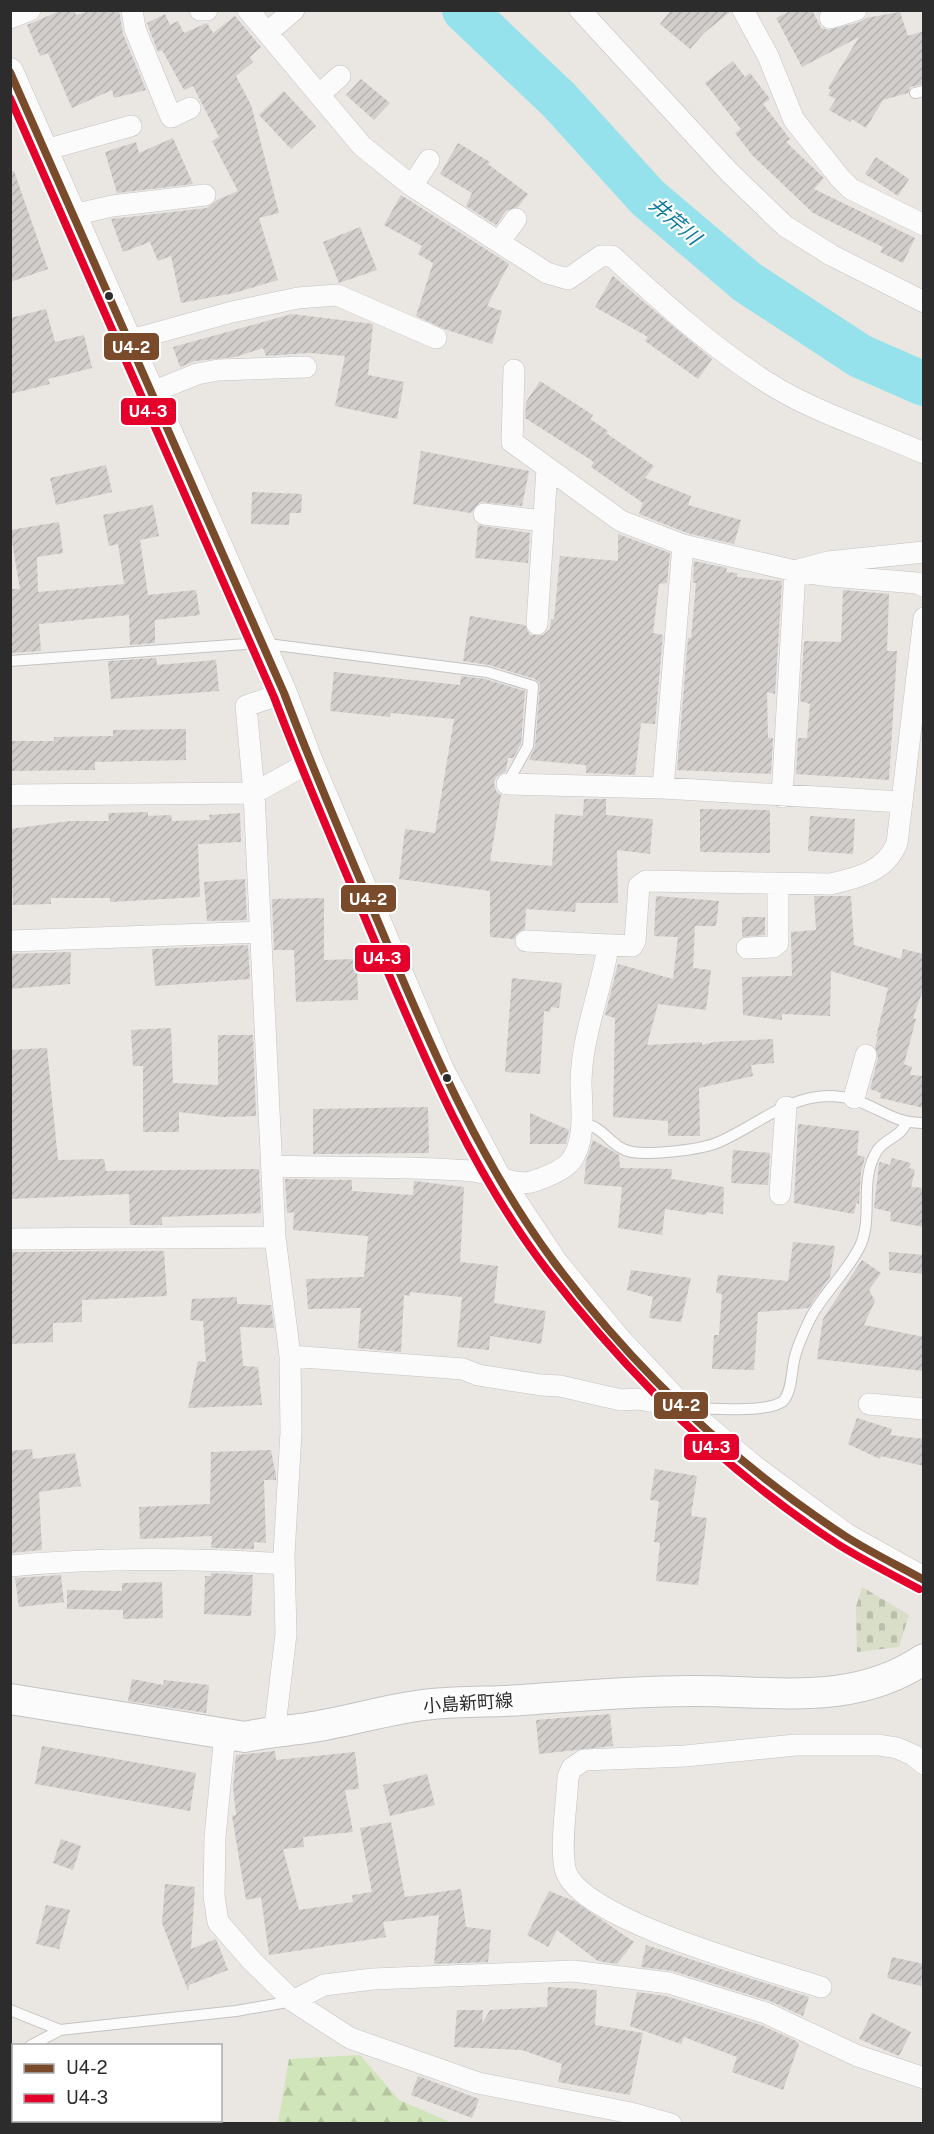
<svg xmlns="http://www.w3.org/2000/svg" width="934" height="2134" viewBox="0 0 934 2134" font-family="'Public Sans','Noto Sans JP',sans-serif">
  <style>
    .forest { fill: url(#forest-firs) }
    .cemetery { fill: url(#cemetery-stones) }
    .lines { fill: none; stroke-linecap: round; stroke-linejoin: round }
    .river { stroke: #95e2ed; stroke-width: 44 }
    .building { fill: url(#building-hatch) }
    .service-casing { stroke: #c4c3c3; stroke-width: 12 }
    .minor-casing { stroke: #c4c3c3; stroke-width: 22 }
    .tertiary-casing { stroke: #c4c3c3; stroke-width: 27 }
    .secondary-casing { stroke: #c4c3c3; stroke-width: 32 }
    .service { stroke: #fcfbfb; stroke-width: 10 }
    .minor { stroke: #fcfbfb; stroke-width: 21 }
    .tertiary { stroke: #fcfbfb; stroke-width: 26 }
    .secondary { stroke: #fcfbfb; stroke-width: 30 }
    .bus-1-casing { stroke: #fff; stroke-width: 12 }
    .bus-2-casing { stroke: #fff; stroke-width: 12 }
    .bus-1 { stroke: #7a4b2a; stroke-width: 8 }
    .bus-2 { stroke: #e4002b; stroke-width: 8 }
    .bus-dot { fill: #2c2c2c; stroke: #fff; stroke-width: 2 }
    .labels { text-anchor: middle; dominant-baseline: central; stroke-width: 4.5; stroke-linejoin: round; paint-order: stroke }
    .street-label { font-size: 18px; fill: #2c2c2c; stroke: #fff }
    .water-label { font-size: 20px; font-style: italic; fill: #0a7b9b; stroke: #fff }
    .line-badge { stroke: #fff; stroke-width: 2 }
    .badge-label { font-size: 16px; text-anchor: middle; font-weight: bold; fill: #fff }
  </style>
  <defs>
    <pattern id="forest-firs" width="22" height="20" patternUnits="userSpaceOnUse" patternTransform="scale(1.5)"><rect width="22" height="20" fill="#d1e5ba"/><path d="M5 1l3.5 6h-7zM16 11l3.5 6h-7z" fill="#b4c5a0"/></pattern>
    <pattern id="cemetery-stones" width="16" height="16" patternUnits="userSpaceOnUse" patternTransform="scale(1.5)"><rect width="16" height="16" fill="#d9dec9"/><path d="M2 7V4a2 2 0 0 1 4 0v3zM10 15v-3a2 2 0 0 1 4 0v3z" fill="#babfad"/></pattern>
    <pattern id="building-hatch" width="6" height="6" patternUnits="userSpaceOnUse" patternTransform="scale(1.5)"><rect width="6" height="6" fill="#d1cecb"/><path d="M-1 1l2-2M0 6l6-6M5 7l2-2" fill="none" stroke="#b4b1ae"/></pattern>
  </defs>
  <rect width="100%" height="100%" fill="#eae6e2"/>
  <path class="forest" d="M360 2055 399 2100 452 2123H278L289 2059Z"/>
  <path class="cemetery" d="M862 1587 909 1615 899 1647 857 1652 856 1607Z"/>
  <g class="lines">
    <path class="river" d="M464 10 559 100 648 198 747 282 860 356 924 384"/>
  </g>
  <path class="building" d="M62 10H74L76 15 93 10H119L123 34 146 90 114 98 112 90 72 108 48 53 40 56 27 25Z
    M671 10H730L731 11 704 33 690 49 660 24Z
    M792 10H812L821 28 828 30 860 22 866 18 900 12 908 36 924 31V84L910 87 908 93 883 100 866 128 852 119 850 122 829 110 836 99 828 95 831 90 828 88 859 37 802 67 776 18Z
    M165 14 170 25 178 21 184 33 207 23 213 33 235 16 261 47 250 57 253 62 236 76 251 105 279 213 259 218 278 280 234 293 181 303 171 256 158 261 150 242 123 252 111 219 207 208 217 200 238 191 212 141 219 137 193 86 184 90 162 50 158 52 147 23Z
    M733 61 745 77 750 73 770 99 763 104 790 139 786 142 824 178 814 189 915 238 903 263 880 252 883 247 813 213 753 156 735 133 741 129 705 83Z
    M361 79 390 103 374 120 346 95Z
    M284 91 316 126 291 149 259 115Z
    M173 138 193 184 117 193 105 152 136 142 139 153Z
    M458 143 490 162 488 164 528 194 518 207 506 211 496 225 466 206 472 193 440 174Z
    M876 157 909 179 898 196 865 174Z
    M14 171 48 269 10 282V172Z
    M401 195 509 264 487 306 502 311 492 344 444 329 416 316 433 263 418 254 422 246 384 225Z
    M360 227 377 270 339 283 323 242Z
    M613 276 712 359 698 379 645 341 648 337 595 307Z
    M46 309 55 342 84 335 92 368 48 379 50 384 10 394V318Z
    M292 314 373 324 368 375 404 382 397 419 335 406 345 356 309 353 266 356 263 348 235 357 195 361 180 367 173 347Z
    M540 381 593 415 590 419 608 431 606 433 654 466 645 478 691 496 688 505 741 520 734 544 687 533 639 514 643 503 591 467 594 462 525 418 526 402Z
    M421 451 529 471 522 506 480 502 471 513 413 504Z
    M106 465 112 492 56 505 50 478Z
    M252 492 302 494 301 513H290L289 525 251 524Z
    M153 505 159 536 140 540 148 595 196 590 200 615 155 620V643L130 645 129 615 39 624 41 651 10 653V589H20L10 530 59 522 63 553 37 557 38 592 124 584 118 544 109 546 103 515Z
    M478 525 530 533 528 563 475 558Z
    M618 534 670 553 667 583 659 584 653 633 663 635 655 724 641 723 635 775 586 773V765L529 760 535 747 540 683 535 679 489 665 463 661 470 616 525 625 530 635H543L550 629 551 619H554L560 556 618 561Z
    M694 561 727 568 726 572 737 573V577L782 581 775 694 767 692 768 738H773L771 774 677 770 688 638H691L696 583H693Z
    M843 590 889 594 887 651H897L889 780 796 774 798 738H807L810 704 800 701 804 641 841 642Z
    M156 658 157 665 216 660 219 691 111 699 108 661Z
    M334 672 460 685 461 676 485 679 525 691 521 744 513 758H508L506 771 496 777 494 783 496 791 501 795 490 861 552 866 555 814 583 816 584 799H606V815L653 819 650 854 617 850 618 903H576L575 912 526 909 525 929 516 934 514 939 490 937V891L399 879 405 829 435 833 454 719 391 713 390 717 330 711Z
    M186 729V760L95 762V770L10 771V741H54V737L113 736V730Z
    M700 809 770 810V853L700 852Z
    M148 812V816L171 815 172 821 210 820 209 815 240 813 241 842 198 844 200 897 110 902V898H51V904L13 905 10 829 70 821H109L108 813Z
    M810 816 855 819 853 854 808 851Z
    M245 879 247 920 207 921 204 882Z
    M656 896 719 901 716 926H695L693 968 711 970 706 1010 658 1004 647 1045 702 1042V1045L715 1042 773 1039 774 1063 751 1065 753 1076 699 1088 700 1136H668V1121L613 1117 615 1018 605 1015 618 964 673 979 678 937 654 936Z
    M814 896H851L854 945 901 959 903 949 924 954V987L913 1018 916 1019 904 1064 912 1067 910 1075 924 1076V1108L880 1098 881 1093 870 1089 878 1058 875 1047 878 1037H876L888 988 831 971 830 1016 782 1014V1020L743 1015 742 977 792 976 791 932 816 930Z
    M324 898V960L357 959 358 1000 296 1002 294 950H274L272 899Z
    M742 917H765V935L742 937Z
    M248 945 250 979 155 986 152 949Z
    M71 952 70 984 10 989V954Z
    M512 978 562 983 559 1008 551 1007 550 1012 544 1011 540 1074 505 1072Z
    M171 1028 173 1083 218 1085V1035H253L256 1116 223 1117 179 1112V1132H143V1066H133L131 1030Z
    M47 1048 58 1160 104 1159 106 1171 259 1169 261 1213 162 1217V1225H130L129 1194 10 1199V1050Z
    M428 1107 429 1153 313 1154V1109Z
    M530 1113 569 1130 566 1144H530Z
    M798 1124 859 1131 857 1155 865 1157 861 1172 859 1204 856 1203 854 1214 794 1203Z
    M593 1140 619 1155 620 1168 672 1169 671 1179 724 1187 723 1214 707 1212 706 1215 665 1209 662 1235 618 1228 622 1187 584 1184 586 1161Z
    M733 1150 770 1153 768 1185 731 1183Z
    M892 1158 911 1163 909 1168 915 1170 911 1187 924 1188V1227L890 1221 891 1212 874 1208 879 1164 880 1162 890 1165Z
    M285 1179 352 1180V1191L413 1195 414 1181 464 1187 460 1262 498 1266 494 1303 546 1311 541 1344 490 1336 489 1350 457 1347 462 1297 410 1292V1296L404 1295 401 1352 358 1348 361 1308 308 1309 306 1279 364 1277 368 1236 293 1230 294 1212 287 1213Z
    M793 1242 835 1246 830 1277 808 1308 758 1312 754 1370 712 1369 714 1335H719L722 1294 716 1293 718 1275 788 1281Z
    M164 1251 167 1296 82 1300V1322L53 1323V1342L10 1344V1252Z
    M889 1252 924 1255V1274L889 1270Z
    M862 1260 881 1273 869 1290 875 1301 864 1325 924 1337V1371L817 1359 823 1319Z
    M631 1270 691 1278 681 1322 649 1318 653 1297 627 1290Z
    M237 1297V1304L271 1305 274 1328 240 1327 243 1366 258 1367 262 1405 188 1408 198 1361 206 1362 203 1321 190 1320 192 1299Z
    M857 1418 892 1429 890 1435 924 1439V1466L881 1456 880 1459 848 1444Z
    M32 1449 33 1459 75 1453 81 1486 39 1492 42 1550 10 1553V1451Z
    M271 1450 276 1476V1480H264L266 1543 254 1542V1549L211 1548 212 1536 140 1539 139 1507 210 1504 211 1452Z
    M655 1469 697 1476 691 1516 707 1518 698 1585 656 1581 660 1543 654 1542 659 1501 650 1500Z
    M211 1573 253 1575 251 1616 204 1614 205 1576H211Z
    M61 1575 64 1602 19 1607 15 1578Z
    M162 1582 163 1618 123 1619V1610L67 1609V1590L122 1591V1583Z
    M132 1679 163 1685 164 1680 209 1685 206 1713 128 1701Z
    M610 1714 613 1746 539 1754 536 1720Z
    M42 1746 196 1773 190 1811 35 1784Z
    M275 1751 276 1760 355 1752 359 1789 345 1790 353 1832 303 1837 304 1847 283 1849 299 1910 353 1902 352 1895 372 1892 360 1828 391 1822 405 1897 461 1889 466 1927 491 1930 488 1962 434 1964 439 1915 383 1922 386 1937 269 1955 261 1897 246 1900 232 1816 236 1815 233 1787 236 1755Z
    M427 1774 435 1805 390 1816 383 1785Z
    M61 1839 81 1846 73 1870 53 1863Z
    M165 1884 195 1887 191 1949 216 1939 228 1970 189 1985 188 1991 162 1923Z
    M549 1891 574 1901 634 1942 617 1964 598 1961 557 1930 548 1947 527 1935Z
    M46 1905 70 1910 59 1949 36 1944Z
    M646 1945 809 1997 803 2016 770 2001 673 1971 641 1967Z
    M892 1957 924 1964 921 1986 887 1978Z
    M548 1987 597 1990 595 2025 643 2033 630 2095 558 2082 562 2064 522 2050 454 2047 457 2010H483L482 2024 490 2010 547 2007Z
    M637 1992 666 1996 761 2025 796 2041 799 2044 783 2090 732 2072 737 2057 684 2037 681 2044 630 2026Z
    M872 2013 911 2032 899 2056 859 2039Z
    M418 2076 479 2099 472 2118 411 2095Z"/>
  <g class="lines">
    <g class="service-casing">
      <path id="service" d="M915 93 924 91
        M10 661 260 643 487 672 533 686 528 746 507 784
        M582 1123C606 1127 610 1148 632 1152 652 1155 701 1150 719 1142 756 1126 786 1097 828 1096 871 1096 888 1125 924 1123
        M689 1407C707 1409 770 1413 783 1401 793 1391 791 1366 796 1353 799 1342 805 1330 810 1319 823 1293 849 1271 861 1244 873 1215 859 1179 877 1151 884 1139 901 1137 906 1123
        M10 2010 60 2030
        M30 2046 60 2030 236 2011 293 2001
        M10 2056 14 2054"/>
    </g>
    <g class="minor-casing">
      <path id="minor" d="M132 10 135 29 171 117 190 108
        M200 10H207
        M248 10 362 146 412 186 547 273 568 279 601 256H612C660 300 709 345 765 381 811 411 872 430 924 453
        M580 10 729 172 785 226 831 255 924 302
        M743 10 768 56 794 120 840 178 851 189 924 225
        M10 18 30 10
        M830 18 856 10
        M268 32 294 10
        M320 94 340 76
        M45 150 131 126
        M412 186 429 160
        M73 215 112 206 205 195
        M499 242 516 219
        M127 341 232 312 298 298 337 295 436 338
        M514 370 512 442 621 521 683 545 795 571 828 562 924 552
        M150 393 197 374 218 370 306 367
        M484 514 543 521
        M537 624 547 469
        M507 784 663 788 902 802
        M663 788 683 545
        M10 795 254 793 310 762
        M782 797 795 571 830 576 917 583 924 586
        M10 941 261 932
        M526 941 632 946 635 941 639 886 646 881 830 884C858 878 886 871 897 843L924 618
        M747 948 773 947 778 943V884
        M854 1098 866 1055
        M273 1166C339 1168 407 1166 473 1171 491 1173 513 1186 531 1182 542 1179 564 1170 571 1161 587 1139 581 1105 581 1081 582 1035 601 991 608 947
        M780 1194 786 1107
        M10 1239 275 1237
        M290 1356 463 1369 478 1375 541 1385 560 1386 621 1400 637 1399 680 1406
        M869 1404 924 1409
        M10 1566C102 1557 192 1558 284 1564
        M279 1729 276 1718 286 1634 284 1555 291 1432 290 1356 275 1237 254 793 246 706 284 693
        M225 1734 215 1837 214 1896 218 1922 252 1961 293 2001 350 2038 478 2083 631 2113 671 2124
        M821 1987C773 1971 574 1919 565 1868 560 1845 567 1802 568 1777L572 1768 584 1760 685 1756 796 1745H879L897 1748 913 1755 924 1764
        M293 2001 324 1985 373 1979 573 1971 669 1983 766 2013 858 2056 924 2078"/>
    </g>
    <g class="tertiary-casing">
      <path id="tertiary" d="M10 71 284 693 310 762 441 1070 497 1176 554 1262 618 1340 680 1406 753 1468 845 1536 924 1580"/>
    </g>
    <g class="secondary-casing">
      <path id="secondary" d="M10 1699 245 1737C266 1732 286 1731 307 1728 349 1722 389 1708 432 1704 462 1701 493 1702 523 1700 578 1696 634 1691 690 1691 771 1690 852 1708 924 1659"/>
    </g>
    <use href="#service" class="service"/>
    <use href="#minor" class="minor"/>
    <use href="#tertiary" class="tertiary"/>
    <use href="#secondary" class="secondary"/>
    <g class="bus-1-casing">
      <path id="bus-1" d="M10 72 284 693C316 778 352 860 387 943 434 1054 482 1165 554 1262 634 1369 733 1463 845 1536 870 1552 897 1565 924 1580"/>
    </g>
    <g class="bus-2-casing">
      <path id="bus-2" d="M10 98 274 697C306 782 343 865 378 949 425 1060 473 1174 547 1270 629 1376 726 1472 839 1545 865 1561 893 1575 919 1589"/>
    </g>
    <use href="#bus-1" class="bus-1"/>
    <use href="#bus-2" class="bus-2"/>
  </g>
  <g class="bus-dot">
    <circle cx="109" cy="296" r="5"/>
    <circle cx="447" cy="1078" r="5"/>
  </g>
  <g class="labels">
    <g class="street-label">
      <text transform="translate(468 1703) rotate(-4)">小島新町線</text>
    </g>
    <g class="water-label">
      <text transform="translate(675 221) rotate(41)">井芹川</text>
    </g>
  </g>
  <g class="line-badge">
    <rect x="103" y="332" width="57" height="29" rx="6" fill="#7a4b2a"/>
    <rect x="120" y="397" width="57" height="29" rx="6" fill="#e4002b"/>
    <rect x="340" y="884" width="57" height="29" rx="6" fill="#7a4b2a"/>
    <rect x="354" y="944" width="57" height="29" rx="6" fill="#e4002b"/>
    <rect x="653" y="1391" width="56" height="29" rx="6" fill="#7a4b2a"/>
    <rect x="683" y="1433" width="57" height="28" rx="6" fill="#e4002b"/>
  </g>
  <g class="badge-label">
    <text x="131" y="353">U4-2</text>
    <text x="148" y="417">U4-3</text>
    <text x="368" y="905">U4-2</text>
    <text x="382" y="964">U4-3</text>
    <text x="681" y="1411">U4-2</text>
    <text x="711" y="1453">U4-3</text>
  </g>
  <rect width="934" height="2134" fill="none" stroke="#2c2c2c" stroke-width="24"/>
  <rect x="12" y="2044" width="210" height="78" fill="#ffffff" stroke="#ababab" stroke-width="1.5"/>
  <rect x="24" y="2064" width="30" height="9" fill="#7a4b2a" stroke="#ababab" stroke-width="1.5"/>
  <text x="66" y="2074" font-size="18" fill="#2c2c2c">U4-2</text>
  <rect x="24" y="2094" width="30" height="9" fill="#e4002b" stroke="#ababab" stroke-width="1.5"/>
  <text x="66" y="2104" font-size="18" fill="#2c2c2c">U4-3</text>
</svg>
